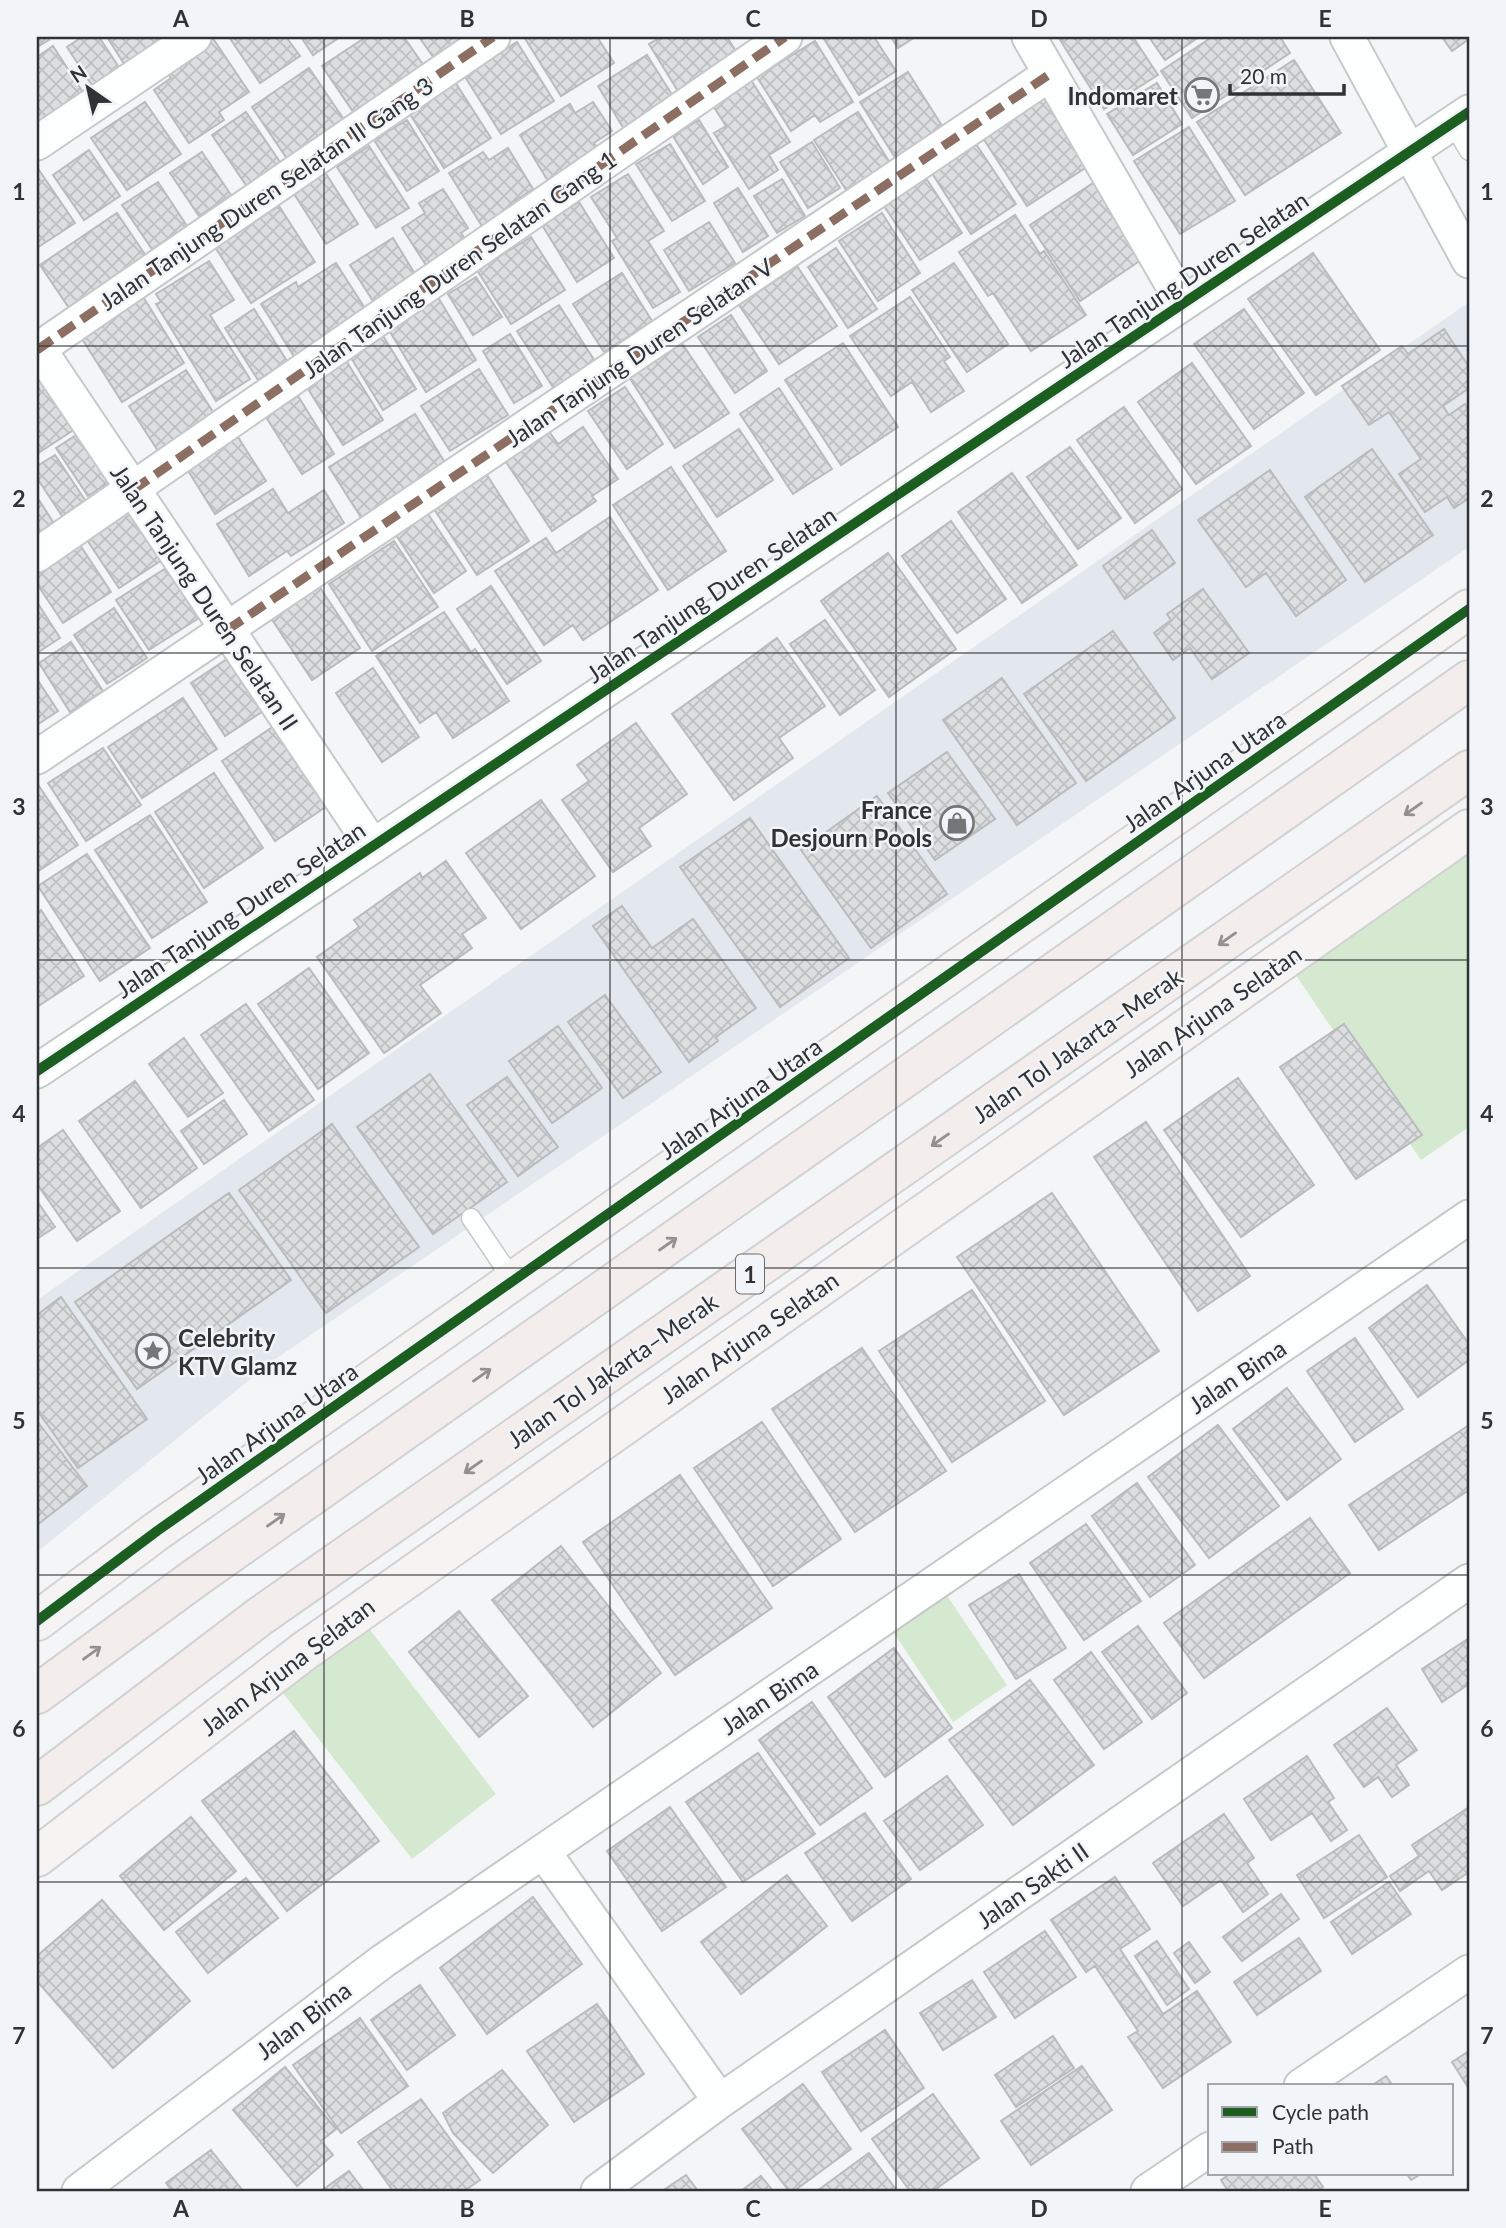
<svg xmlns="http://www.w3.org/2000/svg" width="1506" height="2228" viewBox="0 0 1506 2228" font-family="Lato,sans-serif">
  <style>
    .built { fill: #e3e8ee }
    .green { fill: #d5e9d1 }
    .building { fill: url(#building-cross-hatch); stroke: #babbbd; stroke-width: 2 }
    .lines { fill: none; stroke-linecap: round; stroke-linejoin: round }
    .service-casing { stroke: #c7c8ca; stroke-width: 21 }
    .minor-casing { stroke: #c7c8ca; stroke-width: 37 }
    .primary-casing { stroke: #d2d2d3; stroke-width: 42 }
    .motorway-casing { stroke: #d2d2d3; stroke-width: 42 }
    .service { stroke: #fdfefe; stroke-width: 18 }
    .minor { stroke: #fdfefe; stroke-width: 33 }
    .primary { stroke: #f6f4f3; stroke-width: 38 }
    .motorway { stroke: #f3edeb; stroke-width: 38 }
    .quiet { stroke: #8d6e63; stroke-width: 9; stroke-dasharray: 18 9; stroke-linecap: butt }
    .cycleway-casing { stroke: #f1f4f9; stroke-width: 15 }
    .cycleway { stroke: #1b5e20; stroke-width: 10 }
    .oneway { stroke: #929090 }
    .grid { fill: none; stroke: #313234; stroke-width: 2; stroke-opacity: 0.55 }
    .labels { text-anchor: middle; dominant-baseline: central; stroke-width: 5; stroke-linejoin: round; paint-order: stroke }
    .shield { fill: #f1f4f9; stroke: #6b6c6f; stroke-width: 2 }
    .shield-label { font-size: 23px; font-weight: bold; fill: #313234 }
    .poi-label { font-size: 24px; font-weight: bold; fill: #313234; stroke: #f1f4f9; text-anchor: end }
    .street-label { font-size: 24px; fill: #313234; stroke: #f1f4f9 }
    .neatline { fill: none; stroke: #313234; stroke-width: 2.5 }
    .grid-label { font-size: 23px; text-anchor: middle; font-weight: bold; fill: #313234 }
  </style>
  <defs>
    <pattern id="building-cross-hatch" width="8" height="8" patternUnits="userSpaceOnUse" patternTransform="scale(1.75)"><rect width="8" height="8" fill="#dddedf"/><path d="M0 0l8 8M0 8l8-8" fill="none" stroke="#bebfc0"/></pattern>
  </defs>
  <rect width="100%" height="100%" fill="#f3f5f7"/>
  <path class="built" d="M1469 302V547L274 1360 37 1552V1300Z"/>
  <path class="green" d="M1469 842V1127L1421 1160 1289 965Z
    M942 1588 1007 1685 953 1722 888 1624Z
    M357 1613 496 1794 412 1859 272 1679Z"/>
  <path class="building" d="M37 37H47L49 40 37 47Z
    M82 37H99L122 72 95 90 67 47Z
    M107 37H165L128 70Z
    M212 37 249 92 219 112 224 120 189 143 154 90 171 78 165 68Z
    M229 37H286L300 56 260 83Z
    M301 37H340L313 55Z
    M366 37H404L426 69 356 116 322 66Z
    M419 37H465L434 58Z
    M524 37H597L614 63 561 96Z
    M661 37H727L737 53 678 91 649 44Z
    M828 37H874L896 71 859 95 824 39Z
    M891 37H915L898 48Z
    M1066 37H1133L1158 75 1104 109 1060 40Z
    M1149 37H1199L1165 60Z
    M1212 37H1280L1290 53 1192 118 1161 71Z
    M1442 37H1469V39L1452 51Z
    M815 41 853 102 820 122 815 115 791 131 757 77Z
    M517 42 554 101 501 134 464 75Z
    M53 46 86 97 37 129V57Z
    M647 55 674 98 624 129 598 86Z
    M1294 60 1341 133 1245 195 1197 122Z
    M309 68 347 124 290 163 252 107Z
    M908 72 944 129 896 159 860 102Z
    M751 80 790 142 769 155 778 170 749 189 714 133 726 126 712 104Z
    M455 82 491 138 444 168 408 111Z
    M1157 83 1182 124 1133 155 1107 114Z
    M1050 90 1096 161 1027 206 981 135Z
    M145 102 181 154 127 190 91 138Z
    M593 102 612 131 594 143 598 149 548 181 520 135 570 104 575 113Z
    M246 112 284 168 250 191 212 135Z
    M858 112 890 163 846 190 814 140Z
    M407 120 439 171 407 191 374 140Z
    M699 120 728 167 703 184 673 136Z
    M1189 127 1235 201 1180 234 1134 161Z
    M974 141 1016 204 971 234 930 170Z
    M812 142 840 188 808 208 780 162Z
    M670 144 705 201 672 221 636 164Z
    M369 146 409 208 376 228 337 167Z
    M508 148 533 189 515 201 519 209 485 231 449 173 483 152 489 160Z
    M89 150 120 196 84 220 53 175Z
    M202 152 231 195 199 216 170 173Z
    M323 169 358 224 326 244 291 189Z
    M39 170 75 223 37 248V171Z
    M922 172 962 233 920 260 880 200Z
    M628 174 664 231 648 241 680 292 653 308 612 241 617 238 591 197Z
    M782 179 805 216 777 233 754 196Z
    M158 182 187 226 152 249 122 205Z
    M1093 183 1144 258 1080 301 1030 225Z
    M738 188 768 236 743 252 714 203Z
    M443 189 468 228 461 233 469 245 429 270 402 228 425 213 419 203Z
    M579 202 614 258 577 282 542 225Z
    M279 206 315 262 251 303 215 247Z
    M117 213 146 256 69 308 40 265Z
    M882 213 920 273 878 301 839 241Z
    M1015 215 1040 254 1044 251 1086 315 1031 351 993 293 988 296 959 252Z
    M709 222 735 263 689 291 664 250Z
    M531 237 565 290 511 324 477 270Z
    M393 238 415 274 373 301 350 265Z
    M836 248 877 309 848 328 808 267Z
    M1313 253 1380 350 1316 395 1248 299Z
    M209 261 234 300 210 315 250 379 216 401 156 304 161 302 156 294Z
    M336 263 366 310 295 358 261 304 296 282 298 287Z
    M954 263 1008 344 967 372 912 290Z
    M797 266 837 326 779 364 739 305Z
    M622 273 652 321 604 352 573 304Z
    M476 277 502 317 473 335 448 294Z
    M436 294 476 360 426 392 386 325Z
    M142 295 184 363 122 402 79 334Z
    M910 297 950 357 944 361 964 391 931 412 912 382 891 396 850 336Z
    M559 305 596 363 554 389 517 331Z
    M254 309 287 361 258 380 225 328Z
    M1244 309 1304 393 1254 429 1194 344Z
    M731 315 767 371 735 393 698 337Z
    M1444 329 1469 367V388L1443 406 1449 415 1465 404 1469 411V498L1454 508 1447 497 1425 512 1399 474 1421 459 1389 412 1369 425 1342 386 1402 346 1408 354Z
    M380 331 416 389 383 410 347 351Z
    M510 334 542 386 514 403 483 351Z
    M679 339 729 413 675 448 627 374Z
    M843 343 898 427 841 465 785 380Z
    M345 359 383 420 343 445 305 384Z
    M1192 363 1251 446 1196 484 1138 402Z
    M479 369 508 415 450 451 421 406Z
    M186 370 215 415 158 451 129 406Z
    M41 378 75 429 37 454V381Z
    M625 387 663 444 627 469 588 411Z
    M779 388 832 469 793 494 740 414Z
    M298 396 334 454 302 474 266 417Z
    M1124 407 1182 489 1135 523 1077 440Z
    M415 414 447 466 362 519 329 467Z
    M89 427 120 475 88 496 56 448Z
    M546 427 558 444 583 427 618 479 592 496 596 501 552 531 502 456Z
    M739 429 773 480 717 517 683 466Z
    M238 437 266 481 215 514 187 469Z
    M1070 447 1121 518 1078 549 1027 477Z
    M1372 449 1433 535 1365 582 1305 497Z
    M55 455 85 500 62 516 37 478V466Z
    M671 467 726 551 668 590 613 505Z
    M1270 470 1346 580 1296 616 1266 573 1246 587 1198 520Z
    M1012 473 1077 565 1022 603 958 512Z
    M487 475 529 541 477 575 434 509Z
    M273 489 288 513 324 490 344 523 291 556 287 551 249 576 217 524Z
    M37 497 55 525 37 537Z
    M129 509 162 560 119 588 85 537Z
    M426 511 466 571 434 593 394 532Z
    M610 517 658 590 583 640 573 625 544 645 495 571 546 538 556 553Z
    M951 521 1006 599 957 633 902 556Z
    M1152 530 1175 563 1125 599 1103 566Z
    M394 541 438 607 372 651 329 584Z
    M80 545 111 592 63 623 37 584V574Z
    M888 553 956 649 889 697 821 601Z
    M169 566 202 616 149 650 116 600Z
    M317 583 360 648 312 680 269 615Z
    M491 586 541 661 507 684 457 609Z
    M1203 589 1249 653 1212 679 1190 648 1173 660 1154 633 1171 620 1167 614Z
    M37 602 60 638 37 653Z
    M114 608 147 658 107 684 74 635Z
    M444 612 471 652 475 649 509 701 453 738 436 712 420 723 376 656Z
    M825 620 875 690 840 715 790 644Z
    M1113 631 1175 718 1086 781 1024 694Z
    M777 638 825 706 779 738 793 758 734 800 672 714Z
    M71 642 103 691 70 712 39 663Z
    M233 655 268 708 225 736 191 683Z
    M373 668 419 737 382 762 336 693Z
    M1002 678 1076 783 1017 825 943 720Z
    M37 679 58 711 37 725Z
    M183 698 217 749 142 798 108 747Z
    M280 722 333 802 275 841 222 761Z
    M636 723 687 794 639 828 651 846 613 872 562 800 589 781 577 765Z
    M103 748 141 805 86 841 48 783Z
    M947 752 995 819 935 860 888 793Z
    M214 773 263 848 204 888 155 812Z
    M39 786 78 845 37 872V788Z
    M877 796 947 894 871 948 801 850Z
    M541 800 595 876 521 929 466 853Z
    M150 815 207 902 152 938 95 850Z
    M750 818 849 958 780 1007 680 867Z
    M87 854 150 948 100 981 38 886Z
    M446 861 486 918 462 934 472 948 420 985 441 1013 384 1053 317 957 359 927 354 920 420 873 422 878Z
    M622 906 652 948 693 919 756 1008 716 1037 718 1041 689 1062 593 926Z
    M41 910 84 976 37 1007V913Z
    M309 968 369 1053 318 1089 258 1004Z
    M605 995 661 1072 623 1098 568 1022Z
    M246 1004 314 1100 269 1131 201 1035Z
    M1344 1024 1422 1135 1356 1179 1280 1067Z
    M558 1026 602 1088 552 1123 509 1061Z
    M184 1038 223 1093 188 1117 149 1064Z
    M430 1074 507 1182 433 1234 357 1127Z
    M507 1077 558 1147 518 1176 467 1105Z
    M1238 1078 1314 1185 1241 1237 1164 1130Z
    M135 1081 197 1168 141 1208 79 1121Z
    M224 1100 247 1134 204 1164 181 1131Z
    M1146 1122 1250 1276 1198 1311 1094 1157Z
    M332 1124 419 1247 326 1313 239 1190Z
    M63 1130 120 1211 77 1241 37 1184V1148Z
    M229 1193 291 1280 137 1389 75 1302Z
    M1052 1193 1159 1351 1064 1415 957 1257Z
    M37 1201 55 1227 37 1239Z
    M1427 1285 1469 1344V1360L1418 1397 1369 1328Z
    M972 1290 1045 1401 952 1462 879 1351Z
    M61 1297 147 1419 78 1468 37 1410V1315Z
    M1355 1338 1403 1409 1355 1442 1307 1371Z
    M862 1348 946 1471 855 1532 772 1409Z
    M1287 1388 1341 1459 1287 1500 1233 1429Z
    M37 1421 87 1486 37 1525Z
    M762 1422 841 1539 773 1586 694 1468Z
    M1218 1425 1279 1506 1209 1558 1148 1477Z
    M1469 1425V1490L1379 1550 1349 1505Z
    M680 1475 772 1608 675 1675 583 1542Z
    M1137 1483 1195 1565 1150 1597 1092 1516Z
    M1310 1518 1350 1573 1204 1678 1164 1623Z
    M1086 1524 1141 1601 1084 1640 1030 1563Z
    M561 1546 661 1673 593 1727 492 1600Z
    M1019 1574 1066 1648 1016 1679 969 1605Z
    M459 1611 528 1696 479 1737 409 1652Z
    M1138 1626 1187 1693 1152 1719 1102 1652Z
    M1469 1638V1684L1442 1702 1422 1669Z
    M894 1648 952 1728 885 1777 828 1697Z
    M1091 1652 1142 1722 1104 1749 1054 1680Z
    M1030 1680 1094 1765 1013 1825 949 1740Z
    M812 1702 872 1788 820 1825 759 1740Z
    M1387 1708 1417 1750 1396 1765 1409 1785 1392 1797 1378 1777 1364 1787 1334 1745Z
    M294 1731 379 1841 287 1911 202 1801Z
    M758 1753 815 1834 743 1882 686 1802Z
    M1307 1756 1334 1798 1328 1802 1347 1830 1331 1841 1312 1813 1271 1840 1244 1799Z
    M947 1776 983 1825 920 1870 884 1821Z
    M670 1807 726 1887 662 1931 607 1851Z
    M1469 1807V1872L1442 1890 1429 1871 1400 1891 1390 1876 1419 1856 1412 1845Z
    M865 1813 911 1879 852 1921 805 1853Z
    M1224 1814 1254 1858 1247 1863 1268 1894 1243 1912 1221 1880 1183 1906 1153 1863Z
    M191 1817 236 1871 164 1930 120 1876Z
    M1359 1835 1387 1877 1324 1918 1297 1875Z
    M787 1875 827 1926 741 1994 701 1942Z
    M1115 1877 1150 1929 1120 1949 1163 2014 1197 1991 1231 2042 1163 2088 1128 2037 1138 2031 1095 1966 1086 1972 1051 1920Z
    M246 1878 278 1918 208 1973 176 1932Z
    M1389 1882 1411 1914 1352 1954 1331 1922Z
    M1281 1894 1299 1919 1242 1961 1223 1937Z
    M533 1897 582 1964 487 2034 440 1968Z
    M102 1900 190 2001 113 2068 37 1981V1956Z
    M1045 1931 1076 1977 1015 2018 984 1972Z
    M1299 1938 1321 1971 1257 2015 1234 1982Z
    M1157 1941 1189 1989 1167 2005 1135 1956Z
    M1189 1942 1210 1972 1195 1983 1174 1953Z
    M972 1980 996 2017 943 2050 920 2013Z
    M420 1985 455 2035 407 2070 371 2020Z
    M597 2004 644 2074 574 2122 527 2051Z
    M360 2018 408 2086 341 2133 293 2065Z
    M885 2030 924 2088 861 2131 822 2072Z
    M1053 2036 1074 2068 1016 2107 995 2075Z
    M1469 2051V2089L1452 2062Z
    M1082 2066 1112 2110 1031 2165 1001 2121Z
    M285 2067 336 2129 321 2141 333 2155 297 2186 233 2110Z
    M502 2070 548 2125 493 2173 453 2133 443 2113Z
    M1386 2076 1393 2086H1371Z
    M803 2084 851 2149 794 2191H789L742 2129Z
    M933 2094 979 2158 933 2191H910L872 2139Z
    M421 2099 480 2180 464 2191H393L358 2142Z
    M211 2150 243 2191H172L166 2183Z
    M869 2153 897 2191H817Z
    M349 2171 364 2191H321Z
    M1230 2174H1314L1323 2187 1316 2191H1228L1221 2180Z
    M1407 2174H1421L1411 2180Z
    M686 2175 698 2191H662Z
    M761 2176 773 2191H741Z"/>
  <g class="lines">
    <g class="service-casing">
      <path id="service" d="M1453 124 1469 151
        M471 1218 515 1283"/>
    </g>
    <g class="minor-casing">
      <path id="minor" d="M1029 37 1183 303
        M1347 37 1469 261
        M37 143 194 37
        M37 346 372 845
        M37 350 493 37
        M37 555 785 37
        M37 757 1050 74
        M37 1071 1469 112
        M543 1851 720 2101
        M1301 2086 1469 1972
        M79 2191 383 1961 1469 1217
        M598 2191 720 2101 1469 1581
        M1148 2191 1210 2149"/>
    </g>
    <g class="primary-casing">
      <path id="primary" d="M37 1621 157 1531 1469 609
        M37 1857 303 1652 1469 829"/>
    </g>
    <g class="motorway-casing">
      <path id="motorway" d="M37 1694 195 1578 1469 680
        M37 1786 259 1617 1469 770"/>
    </g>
    <use href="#service" class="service"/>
    <use href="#minor" class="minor"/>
    <use href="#primary" class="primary"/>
    <use href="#motorway" class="motorway"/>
    <path class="quiet" d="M37 350 493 37
      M133 490 785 37
      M227 630 1050 74"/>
    <g class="cycleway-casing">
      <path id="cycleway" d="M37 1071 1469 112
        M37 1621 157 1531 1469 609"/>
    </g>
    <use href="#cycleway" class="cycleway"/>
  </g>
  <defs><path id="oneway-shaft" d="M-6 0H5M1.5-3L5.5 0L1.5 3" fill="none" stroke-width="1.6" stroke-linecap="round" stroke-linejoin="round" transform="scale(1.75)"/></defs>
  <g class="oneway">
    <use href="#oneway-shaft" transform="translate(1413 809) rotate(145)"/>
    <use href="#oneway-shaft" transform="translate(1227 939) rotate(145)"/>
    <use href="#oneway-shaft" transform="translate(940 1140) rotate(145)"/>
    <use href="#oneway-shaft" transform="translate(668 1244) rotate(-35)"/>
    <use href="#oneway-shaft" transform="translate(482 1375) rotate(-35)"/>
    <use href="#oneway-shaft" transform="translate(473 1467) rotate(145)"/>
    <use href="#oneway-shaft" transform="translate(276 1520) rotate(-35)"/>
    <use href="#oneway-shaft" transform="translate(92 1653) rotate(-36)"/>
  </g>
  <path class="grid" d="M324 37V2191M610 37V2191M896 37V2191M1182 37V2191M37 346H1469M37 653H1469M37 960H1469M37 1268H1469M37 1575H1469M37 1882H1469"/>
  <defs>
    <g id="supermarket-ring" transform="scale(1.75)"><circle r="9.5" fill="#f1f4f9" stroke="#757678" stroke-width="1.5"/><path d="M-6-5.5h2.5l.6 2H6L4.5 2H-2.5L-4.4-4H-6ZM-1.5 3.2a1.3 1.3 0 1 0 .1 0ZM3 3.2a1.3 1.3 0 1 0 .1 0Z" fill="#757678"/></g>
    <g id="shop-ring" transform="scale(1.75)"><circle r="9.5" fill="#f1f4f9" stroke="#757678" stroke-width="1.5"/><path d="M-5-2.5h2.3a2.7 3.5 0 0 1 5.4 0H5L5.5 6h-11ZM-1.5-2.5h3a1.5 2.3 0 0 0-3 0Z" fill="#757678"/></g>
    <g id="sight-ring" transform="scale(1.75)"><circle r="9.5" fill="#f1f4f9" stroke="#757678" stroke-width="1.5"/><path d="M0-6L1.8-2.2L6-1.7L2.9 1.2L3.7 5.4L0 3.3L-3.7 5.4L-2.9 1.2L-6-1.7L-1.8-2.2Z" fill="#757678"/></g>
  </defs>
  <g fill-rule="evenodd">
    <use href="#supermarket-ring" x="1202" y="95"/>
    <use href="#shop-ring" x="957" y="823"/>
    <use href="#sight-ring" x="153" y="1351"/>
  </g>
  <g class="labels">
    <rect class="shield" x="736" y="1254.5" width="28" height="39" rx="5"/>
    <g class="shield-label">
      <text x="750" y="1274">1</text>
    </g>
    <g class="poi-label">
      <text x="1178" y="95">Indomaret</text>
      <text x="932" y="809">France<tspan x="932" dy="28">Desjourn Pools</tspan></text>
      <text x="178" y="1337" text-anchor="start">Celebrity<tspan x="178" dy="28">KTV Glamz</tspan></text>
    </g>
    <g class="street-label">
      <text transform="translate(266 193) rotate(-34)">Jalan Tanjung Duren Selatan II Gang 3</text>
      <text transform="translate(459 264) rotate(-35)">Jalan Tanjung Duren Selatan Gang 1</text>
      <text transform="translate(1183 279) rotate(-34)">Jalan Tanjung Duren Selatan</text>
      <text transform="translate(639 352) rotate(-34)">Jalan Tanjung Duren Selatan V</text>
      <text transform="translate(711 594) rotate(-34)">Jalan Tanjung Duren Selatan</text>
      <text transform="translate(205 597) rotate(56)">Jalan Tanjung Duren Selatan II</text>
      <text transform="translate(1204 771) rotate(-35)">Jalan Arjuna Utara</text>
      <text transform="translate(240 909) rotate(-34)">Jalan Tanjung Duren Selatan</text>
      <text transform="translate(1212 1011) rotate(-35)">Jalan Arjuna Selatan</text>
      <text transform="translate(1077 1045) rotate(-35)">Jalan Tol Jakarta–Merak</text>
      <text transform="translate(740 1098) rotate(-35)">Jalan Arjuna Utara</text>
      <text transform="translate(749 1337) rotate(-35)">Jalan Arjuna Selatan</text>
      <text transform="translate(612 1370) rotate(-35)">Jalan Tol Jakarta–Merak</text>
      <text transform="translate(1237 1376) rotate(-34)">Jalan Bima</text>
      <text transform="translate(276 1423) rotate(-35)">Jalan Arjuna Utara</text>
      <text transform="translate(287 1666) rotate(-37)">Jalan Arjuna Selatan</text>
      <text transform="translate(769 1697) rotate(-34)">Jalan Bima</text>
      <text transform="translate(1032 1885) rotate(-35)">Jalan Sakti II</text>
      <text transform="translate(303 2020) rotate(-37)">Jalan Bima</text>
    </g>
  </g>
  <rect width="1506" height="2228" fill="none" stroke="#f1f4f9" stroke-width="77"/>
  <rect x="1208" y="2084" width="245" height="91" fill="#f1f4f9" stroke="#a4a6aa" stroke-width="2"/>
  <rect x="1222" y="2107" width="35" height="10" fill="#1b5e20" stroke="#a4a6aa" stroke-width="2"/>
  <text x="1272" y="2120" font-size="21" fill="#313234">Cycle path</text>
  <rect x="1222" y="2142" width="35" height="10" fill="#8d6e63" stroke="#a4a6aa" stroke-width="2"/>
  <text x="1272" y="2154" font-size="21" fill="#313234">Path</text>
  <g transform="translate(88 88) rotate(326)" stroke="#f1f4f9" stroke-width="5" paint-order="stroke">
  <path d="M0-5L12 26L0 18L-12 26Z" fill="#313234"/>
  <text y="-10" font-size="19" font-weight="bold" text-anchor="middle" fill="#313234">N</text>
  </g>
  <path d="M1230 84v10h114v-10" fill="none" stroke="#313234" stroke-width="3.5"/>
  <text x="1240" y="84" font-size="21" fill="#313234" stroke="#f1f4f9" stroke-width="5" paint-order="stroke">20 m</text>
  <rect x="38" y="38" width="1430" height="2152" class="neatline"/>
  <g class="grid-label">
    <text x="181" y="27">A</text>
    <text x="467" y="27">B</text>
    <text x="753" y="27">C</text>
    <text x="1039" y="27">D</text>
    <text x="1325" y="27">E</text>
    <text x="19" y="200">1</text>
    <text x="1487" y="200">1</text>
    <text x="19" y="507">2</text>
    <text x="1487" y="507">2</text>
    <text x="19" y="815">3</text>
    <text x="1487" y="815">3</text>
    <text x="19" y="1122">4</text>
    <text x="1487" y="1122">4</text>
    <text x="19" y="1429">5</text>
    <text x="1487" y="1429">5</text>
    <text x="19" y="1737">6</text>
    <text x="1487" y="1737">6</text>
    <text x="19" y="2044">7</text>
    <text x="1487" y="2044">7</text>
    <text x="181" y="2217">A</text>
    <text x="467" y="2217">B</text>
    <text x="753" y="2217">C</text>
    <text x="1039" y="2217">D</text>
    <text x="1325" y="2217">E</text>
  </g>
</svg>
